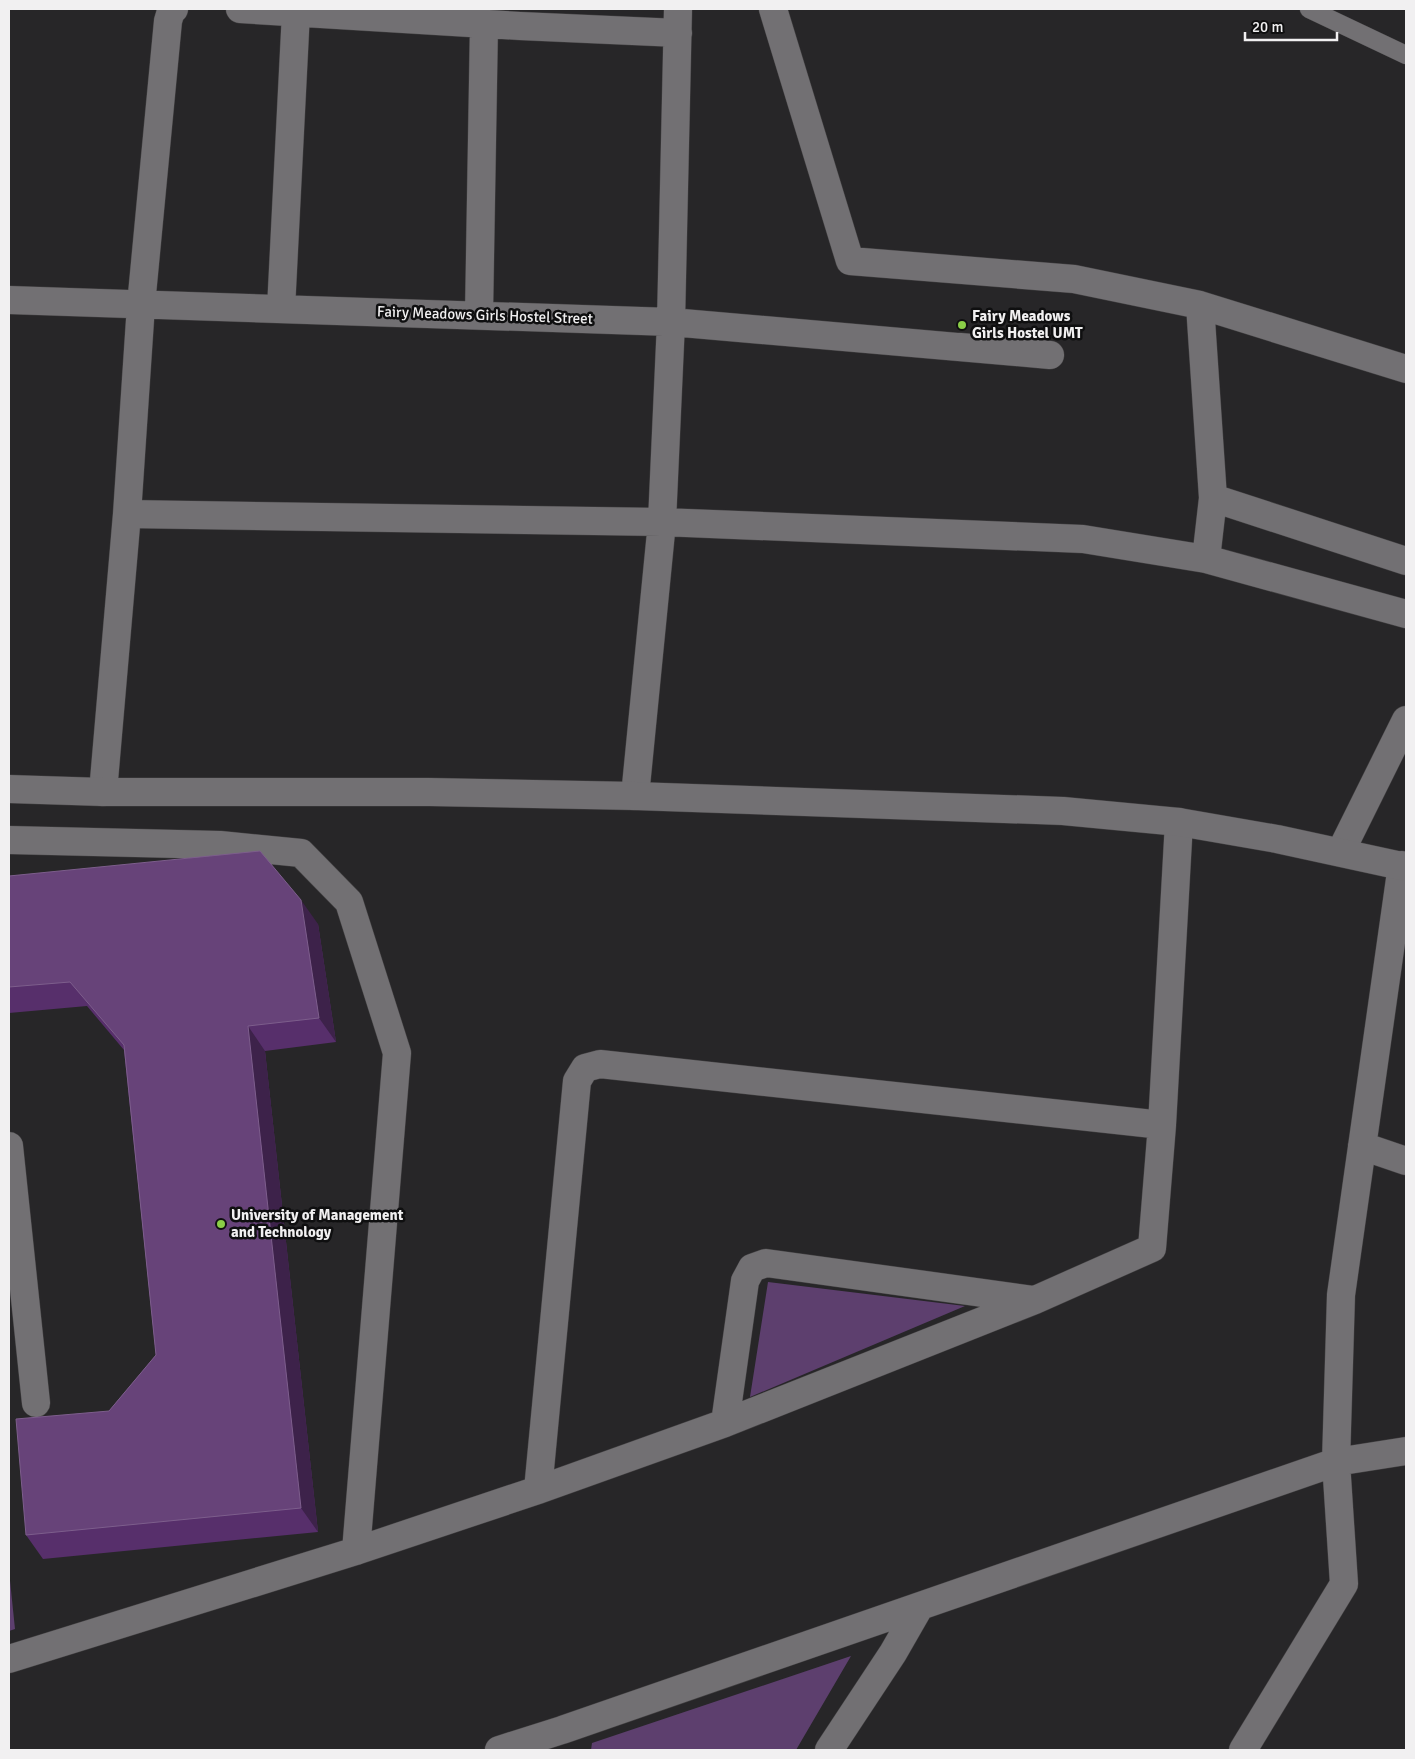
<svg xmlns="http://www.w3.org/2000/svg" width="1415" height="1759" viewBox="0 0 1415 1759" font-family="Signika,sans-serif">
  <style>
    .green { fill: #5d3f6e }
    .lines { fill: none; stroke-linecap: round; stroke-linejoin: round }
    .service-casing { stroke: #424042; stroke-width: 19 }
    .pedestrian-casing { stroke: #424042; stroke-width: 29 }
    .minor-casing { stroke: #424042; stroke-width: 29 }
    .tertiary-casing { stroke: #424042; stroke-width: 29 }
    .service { stroke: #727073; stroke-width: 18 }
    .pedestrian { stroke: #727073; stroke-width: 28 }
    .minor { stroke: #727073; stroke-width: 28 }
    .tertiary { stroke: #727073; stroke-width: 28 }
    .wall { fill: #572f6b }
    .shaded-wall { fill: #3d224a }
    .building { fill: #674379; stroke: #7d5e8c }
    .poi-dot { fill: #8ace47; stroke: #0f0f10; stroke-width: 2 }
    .labels { text-anchor: middle; dominant-baseline: central; stroke-width: 5; stroke-linejoin: round; paint-order: stroke }
    .street-label { font-size: 15px; fill: #f1f0f1; stroke: #0f0f10 }
    .poi-label { font-size: 15px; font-weight: bold; fill: #f1f0f1; stroke: #0f0f10; text-anchor: start }
  </style>
  <rect width="100%" height="100%" fill="#272628"/>
  <path class="green" d="M768 1282 965 1306 750 1397Z
    M9 1571 15 1629 9 1631Z
    M851 1656 796 1750H591L592 1743Z"/>
  <g class="lines">
    <g class="service-casing">
      <path id="service" d="M1309 9 1406 55"/>
    </g>
    <g class="pedestrian-casing">
      <path id="pedestrian" d="M9 1146 36 1403"/>
    </g>
    <g class="minor-casing">
      <path id="minor" d="M240 9 520 26 678 33
        M773 9 850 261 1074 279 1200 305 1213 498 1206 559
        M9 300 671 322 1050 355 960 347
        M1200 305 1406 369
        M281 309 296 12
        M479 315 484 24
        M1213 498 1406 561
        M127 514 662 522 1083 539 1206 559 1406 614
        M103 792 127 514 141 305 168 21 171 11 174 9
        M635 796 662 522 671 322 678 9
        M9 840 220 845 301 853 349 902 397 1053 356 1551
        M1341 851 1406 720
        M1362 1146 1406 1161
        M725 1423 745 1281 752 1268 766 1263 1034 1300
        M538 1490 577 1081 585 1068 600 1064 1162 1125
        M9 1659 356 1551 538 1490 725 1423 1035 1300 1152 1248 1162 1125 1179 822
        M499 1750 562 1730 1336 1462 1406 1451
        M829 1750 893 1653 920 1606
        M1243 1750 1344 1584 1336 1462 1341 1295 1402 865"/>
    </g>
    <g class="tertiary-casing">
      <path id="tertiary" d="M9 789 103 792H429L635 796 1063 811 1179 822 1277 839 1406 867"/>
    </g>
    <use href="#service" class="service"/>
    <use href="#pedestrian" class="pedestrian"/>
    <use href="#minor" class="minor"/>
    <use href="#tertiary" class="tertiary"/>
  </g>
  <path class="wall" d="M9 876 318 924 336 1042 265 1051 318 1532 43 1559 26 1535 109 1411 156 1355 124 1050 87 1006 9 1013Z"/>
  <path class="shaded-wall" d="M301 900 318 924 336 1042 319 1018Z
    M248 1026 265 1051 318 1532 301 1508Z"/>
  <path class="building" d="M260 851 301 900 319 1018 248 1026 301 1508 26 1535 16 1419 109 1411 156 1355 124 1045 70 982 9 987V876Z"/>
  <g class="poi-dot">
    <circle cx="962" cy="325" r="5"/>
    <circle cx="221" cy="1224" r="5"/>
  </g>
  <g class="labels">
    <g class="street-label">
      <text transform="translate(485 315) rotate(2)">Fairy Meadows Girls Hostel Street</text>
    </g>
    <g class="poi-label">
      <text x="972" y="316">Fairy Meadows<tspan x="972" dy="17">Girls Hostel UMT</tspan></text>
      <text x="231" y="1215">University of Management<tspan x="231" dy="17">and Technology</tspan></text>
    </g>
  </g>
  <rect width="1415" height="1759" fill="none" stroke="#f1f0f1" stroke-width="20"/>
  <path d="M1245 32v8h92v-8" fill="none" stroke="#f1f0f1" stroke-width="2.5"/>
  <text x="1252" y="32" font-size="15" fill="#f1f0f1" stroke="#0f0f10" stroke-width="4" paint-order="stroke">20 m</text>
</svg>
